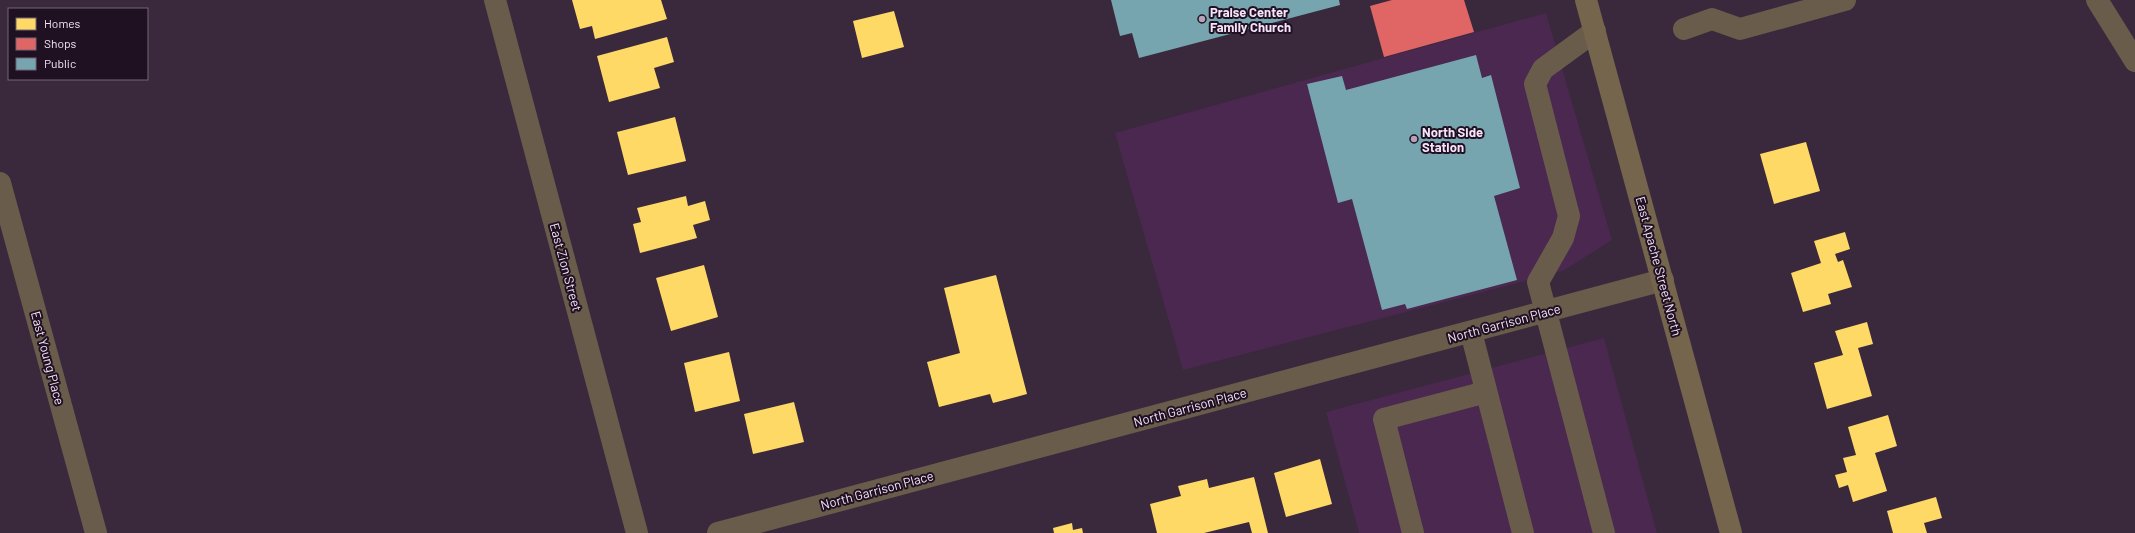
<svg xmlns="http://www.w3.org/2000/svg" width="2135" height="533" viewBox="0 0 2135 533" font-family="Barlow,sans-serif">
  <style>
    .built { fill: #4a284f }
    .homes { fill: #ffd966 }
    .shops { fill: #e06666 }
    .public { fill: #76a5af }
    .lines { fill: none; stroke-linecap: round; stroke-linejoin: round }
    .minor { stroke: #695c4b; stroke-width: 22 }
    .major { stroke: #75654c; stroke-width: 22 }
    .poi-dot { fill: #b5a2b8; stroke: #1f1121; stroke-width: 1.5 }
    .labels { text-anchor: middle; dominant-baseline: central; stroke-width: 4; stroke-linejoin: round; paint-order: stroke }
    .poi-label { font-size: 13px; font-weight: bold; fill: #f7e3fa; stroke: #1f1121; text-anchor: start }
    .street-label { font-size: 13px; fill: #f7e3fa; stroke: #1f1121 }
  </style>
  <rect width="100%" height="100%" fill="#3a293d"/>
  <path class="built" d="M1546 13 1612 240 1563 271 1183 370 1115 133Z
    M1604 338 1657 533H1359L1326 412Z"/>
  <path class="homes" d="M572 0H661L667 19 595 39 592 26 580 29Z
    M894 11 904 47 862 58 853 21Z
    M667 37 674 62 654 68 660 88 609 102 597 56Z
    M675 117 686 161 628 175 617 132Z
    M1806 142 1820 191 1774 204 1760 154Z
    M686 196 688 206 705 201 710 220 693 225 697 238 640 253 633 224 641 222 637 208Z
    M1845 232 1850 249 1835 254 1838 262 1843 260 1852 287 1828 294 1831 304 1803 312 1791 273 1821 263 1814 241Z
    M704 265 718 317 671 331 656 278Z
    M996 275 1027 394 993 403 990 394 939 407 927 362 960 353 944 288Z
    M1867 322 1873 344 1858 348 1872 396 1827 409 1814 363 1843 355 1835 331Z
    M729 352 740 401 695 412 684 363Z
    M794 402 804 442 753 454 744 414Z
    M1888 415 1897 446 1875 453 1887 491 1853 502 1848 485 1839 488 1835 475 1847 472 1843 458 1856 455 1848 427Z
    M1320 459 1332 504 1286 517 1274 473Z
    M1254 477 1268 533H1252L1249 522 1204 533H1157L1150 504 1181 496 1178 486 1207 479 1209 488Z
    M1936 497 1942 518 1924 523 1927 533H1893L1887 511Z
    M1072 523 1073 530 1082 528 1083 533H1054L1053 528Z"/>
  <path class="shops" d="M1392 0H1464L1474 32 1384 57 1370 6Z"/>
  <path class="public" d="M1111 0H1339L1340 5 1139 58 1132 33 1120 36Z
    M1476 55 1482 78 1491 75 1520 188 1494 196 1517 280 1407 309 1405 304 1382 310 1352 199 1338 203 1307 84 1342 76 1346 90Z"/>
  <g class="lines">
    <path class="minor" d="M495 0 637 533
      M2097 0 2135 61
      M1684 29 1712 19 1740 29 1845 0
      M1595 31 1543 69 1535 84 1569 216 1563 238 1538 282 1604 533
      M0 183 96 533
      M1471 332 1523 533
      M718 533 1663 280
      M1413 533 1384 419 1486 392"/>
    <path class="major" d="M1586 0 1731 533"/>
  </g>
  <g class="poi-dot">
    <circle cx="1202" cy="19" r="4"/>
    <circle cx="1414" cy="139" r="4"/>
  </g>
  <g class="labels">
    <g class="poi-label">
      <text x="1210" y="12">Praise Center<tspan x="1210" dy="15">Family Church</tspan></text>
      <text x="1422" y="132">North Side<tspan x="1422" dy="15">Station</tspan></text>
    </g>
    <g class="street-label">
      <text transform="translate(1659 266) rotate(75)">East Apache Street North</text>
      <text transform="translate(566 267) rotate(75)">East Zion Street</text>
      <text transform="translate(1504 323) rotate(-15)">North Garrison Place</text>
      <text transform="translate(48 358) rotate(75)">East Young Place</text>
      <text transform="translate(1190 407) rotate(-15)">North Garrison Place</text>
      <text transform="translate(877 490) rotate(-15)">North Garrison Place</text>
    </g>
  </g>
  <rect x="8" y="8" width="140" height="72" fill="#1f1121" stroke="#756578"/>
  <rect x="16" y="18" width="20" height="12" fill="#ffd966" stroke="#756578"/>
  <text x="44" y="28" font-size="12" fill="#f7e3fa">Homes</text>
  <rect x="16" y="38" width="20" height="12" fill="#e06666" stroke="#756578"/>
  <text x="44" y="48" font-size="12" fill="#f7e3fa">Shops</text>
  <rect x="16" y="58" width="20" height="12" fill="#76a5af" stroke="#756578"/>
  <text x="44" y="68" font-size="12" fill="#f7e3fa">Public</text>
</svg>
